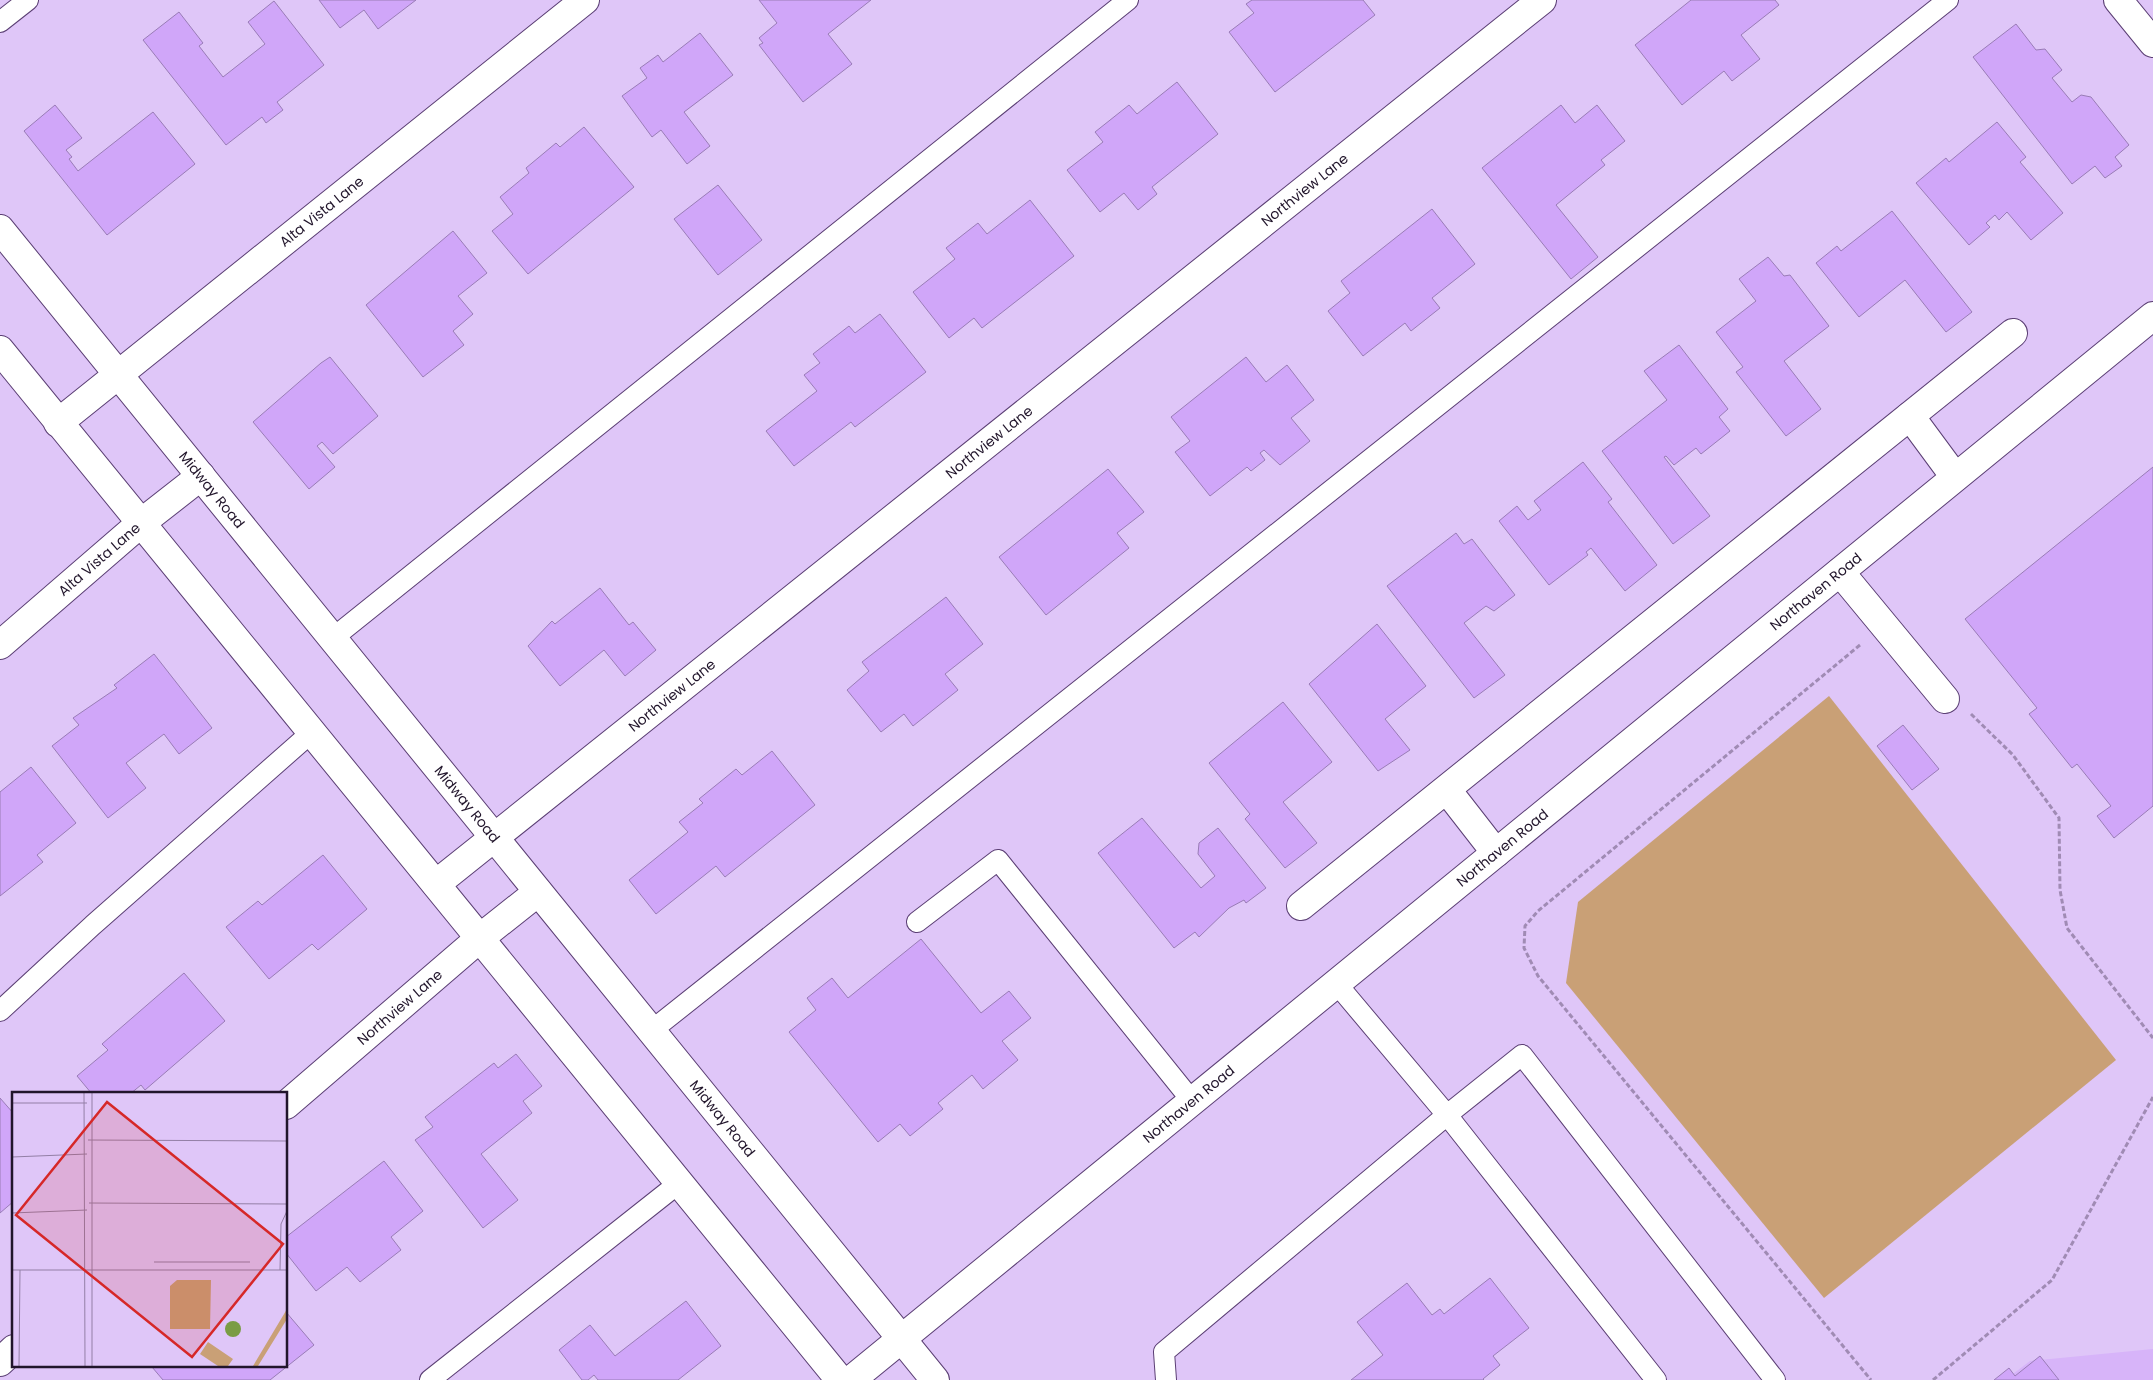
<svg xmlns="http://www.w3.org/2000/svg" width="2153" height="1380" viewBox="0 0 2153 1380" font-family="Poppins,sans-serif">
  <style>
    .built { fill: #d7b4f9 }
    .green { fill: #c9a076 }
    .building { fill: #d0a6f9; stroke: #997cb6 }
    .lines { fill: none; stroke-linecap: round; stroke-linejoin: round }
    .service-casing { stroke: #5b3f74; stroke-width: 22 }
    .pedestrian-casing { stroke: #5b3f74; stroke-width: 30 }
    .minor-casing { stroke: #5b3f74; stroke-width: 30 }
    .tertiary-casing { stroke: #5b3f74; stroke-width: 30 }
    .secondary-casing { stroke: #5b3f74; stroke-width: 30 }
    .path { stroke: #a08bb4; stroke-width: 3; stroke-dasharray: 5 2.5; stroke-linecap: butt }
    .service { stroke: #fff; stroke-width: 20 }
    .pedestrian { stroke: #fff; stroke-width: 28 }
    .minor { stroke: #fff; stroke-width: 28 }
    .tertiary { stroke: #fff; stroke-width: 28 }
    .secondary { stroke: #fff; stroke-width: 28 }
    .labels { text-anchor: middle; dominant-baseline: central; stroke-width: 4; stroke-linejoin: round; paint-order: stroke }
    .street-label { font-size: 14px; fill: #21152b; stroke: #dfc6f8 }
    .inset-road { fill: none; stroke: #937fa6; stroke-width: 1 }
    .view { fill: #d62828; fill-opacity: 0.15; stroke: #d62828; stroke-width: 2.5 }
    .inset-edge { fill: none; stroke: #21152b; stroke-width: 2.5 }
  </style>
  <rect width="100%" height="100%" fill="#dfc6f8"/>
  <path class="built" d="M2153 1349V1380H2005L2030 1361Z"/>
  <path class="green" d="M1829 696 2116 1060 1824 1298 1566 983 1578 902Z"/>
  <path class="building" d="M319 0H416L378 29 364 10 340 28Z
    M759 0H871L828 34 852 64 803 102 759 45 763 43 759 38 777 23Z
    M1252 0H1363L1375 15 1275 92 1229 32 1254 13 1246 4Z
    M1691 0H1775L1779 5 1741 35 1760 59 1732 81 1724 71 1682 105 1635 45Z
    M274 1 324 65 277 102 283 110 266 123 262 117 226 145 143 40 179 12 203 43 199 46 223 77 265 44 248 22Z
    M2016 24 2036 50 2045 49 2062 70 2052 78 2072 102 2081 95 2091 97 2129 145 2115 157 2122 166 2105 178 2095 166 2072 184 1973 57Z
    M700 33 733 75 684 112 710 146 687 164 661 130 652 137 622 96 647 78 640 68 658 55 663 62Z
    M1177 82 1218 134 1152 187 1157 194 1138 210 1124 193 1100 212 1067 170 1103 142 1095 132 1129 105 1137 114Z
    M55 105 82 138 66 150 72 157 69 159 78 171 153 112 195 164 107 235 24 131Z
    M1561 105 1575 123 1597 105 1625 141 1601 160 1605 165 1556 205 1598 257 1571 279 1482 168Z
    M1997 122 2026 157 2020 162 2063 213 2031 240 2007 212 1999 220 1995 215 1986 223 1990 227 1969 245 1916 183 1946 158 1949 162Z
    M584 127 634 187 528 274 492 231 513 214 500 197 529 173 526 168 556 143 560 147Z
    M718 185 762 240 718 275 674 219Z
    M1030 200 1074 256 982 328 974 318 949 338 913 292 955 259 946 248 978 223 987 234Z
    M1432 209 1475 264 1432 298 1440 308 1411 331 1405 323 1363 356 1328 311 1350 293 1341 281Z
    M1892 211 1972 312 1946 332 1905 280 1859 317 1816 263 1837 246 1841 251Z
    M453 231 487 273 458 296 473 314 453 331 464 345 423 377 366 305Z
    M1768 257 1784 276 1790 275 1829 326 1784 361 1821 409 1786 436 1736 372 1743 367 1716 332 1756 301 1739 279Z
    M880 314 926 372 855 427 851 422 794 466 766 431 817 391 804 375 820 363 813 354 849 326 855 333Z
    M1679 345 1728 409 1719 417 1730 431 1701 454 1696 448 1674 465 1666 456 1664 457 1710 516 1673 544 1602 451 1667 400 1644 371Z
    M330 357 378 416 333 454 322 442 317 446 335 467 309 489 253 422 321 363Z
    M1246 357 1266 382 1287 365 1314 400 1291 418 1310 441 1280 465 1264 450 1260 453 1265 460 1251 471 1247 467 1210 496 1175 452 1190 441 1171 417Z
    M1583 462 1612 499 1608 502 1657 565 1625 591 1591 548 1586 552 1588 555 1549 585 1499 521 1517 506 1528 520 1541 510 1534 501Z
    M2153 467V806L2114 838 2097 816 2111 806 2077 764 2072 768 2029 714 2037 708 1965 619Z
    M1108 469 1144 512 1117 533 1129 548 1046 615 999 557Z
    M1456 533 1464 544 1472 539 1515 595 1494 611 1486 606 1464 623 1505 675 1474 698 1387 586Z
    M600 588 629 625 633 622 656 650 625 676 604 650 560 686 528 646 552 621 555 624Z
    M946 597 983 644 945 674 958 690 913 726 904 714 881 732 847 690 869 671 862 662Z
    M1377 624 1426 686 1385 719 1410 750 1378 771 1309 684Z
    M154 654 212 728 179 754 164 734 126 763 146 788 108 818 52 746 79 725 73 718 117 688 114 685Z
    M1283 702 1332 762 1283 802 1317 843 1285 868 1245 819 1250 814 1209 763Z
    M1903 725 1939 769 1912 790 1877 746Z
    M772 751 815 805 725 877 716 866 656 914 629 880 688 832 679 822 703 803 699 799 736 769 742 775Z
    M31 767 76 823 37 855 43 862 0 896V792Z
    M1142 818 1201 888 1215 876 1198 854 1199 843 1218 828 1266 888 1246 903 1244 900 1229 908 1199 937 1195 932 1174 948 1098 853Z
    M323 855 367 909 318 950 312 944 269 979 226 927 258 901 262 905Z
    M921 939 981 1013 1009 991 1031 1018 1002 1041 1018 1060 983 1089 972 1075 938 1103 943 1109 910 1136 900 1124 878 1142 789 1032 816 1010 807 998 832 978 848 998Z
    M184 973 225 1021 145 1090 141 1085 130 1094H92L77 1076 108 1050 102 1044Z
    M516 1054 542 1086 523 1101 532 1113 481 1154 518 1200 483 1228 415 1140 433 1127 425 1117 494 1063 498 1068Z
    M0 1098 14 1114V1201L0 1213Z
    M384 1161 423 1211 391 1237 401 1250 360 1282 347 1267 316 1291 286 1253V1237Z
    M1490 1278 1529 1328 1493 1356 1500 1365 1483 1379 1484 1380H1351L1383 1355 1357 1322 1407 1283 1432 1315 1440 1309 1444 1314Z
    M686 1301 721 1346 678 1380H598L594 1375 588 1380H582L559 1350 590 1325 615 1356Z
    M286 1312 314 1345 270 1380H163L152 1367 286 1366Z
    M2040 1356 2059 1380H1994L2009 1368 2015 1376Z"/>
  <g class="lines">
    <g class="service-casing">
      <path id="service" d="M0 22 28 0
        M333 638 1128 0
        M917 922 998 860 1192 1101
        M0 1011 93 925 312 732
        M651 1031 1948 0
        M430 1380 679 1183
        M1166 1380 1164 1352 1447 1115 1336 983
        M1656 1380 1447 1115 1522 1055 1775 1380"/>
    </g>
    <g class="pedestrian-casing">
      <path id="pedestrian" d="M1840 572 1945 699"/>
    </g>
    <g class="minor-casing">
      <g id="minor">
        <path d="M2118 0 2153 43"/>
        <path d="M1910 416 1955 477"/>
        <path id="s1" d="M58 423 585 0"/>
        <path d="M1447 790 1496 853"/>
        <path id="s2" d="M436 884 1542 0"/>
        <path d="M1301 906 2013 333"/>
        <path id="s3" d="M286 1105 480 938 538 892"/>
        <path d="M0 1362 14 1349"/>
      </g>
    </g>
    <g class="tertiary-casing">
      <g id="tertiary">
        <path id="s4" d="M0 645 141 523 201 476"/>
        <path id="s5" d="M851 1380 2153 316"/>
      </g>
    </g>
    <g class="secondary-casing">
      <g id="secondary">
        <path id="s6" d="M0 229 935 1380"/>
        <path d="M0 350 840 1380"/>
      </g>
    </g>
    <path class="path" d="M1860 645 1538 911 1525 926 1524 948 1538 976 1871 1380
      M1971 714 2013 755 2059 818 2060 890 2067 928 2153 1038
      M1933 1380 2052 1280 2153 1097"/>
    <use href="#service" class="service"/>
    <use href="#pedestrian" class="pedestrian"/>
    <use href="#minor" class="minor"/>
    <use href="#tertiary" class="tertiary"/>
    <use href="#secondary" class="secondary"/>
  </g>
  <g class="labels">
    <g class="street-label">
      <text stroke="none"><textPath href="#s2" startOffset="1112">Northview Lane</textPath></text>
      <text stroke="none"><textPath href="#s1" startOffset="338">Alta Vista Lane</textPath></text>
      <text stroke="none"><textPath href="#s2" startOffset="708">Northview Lane</textPath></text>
      <text stroke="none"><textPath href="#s6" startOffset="336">Midway Road</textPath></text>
      <text stroke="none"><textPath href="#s4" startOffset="131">Alta Vista Lane</textPath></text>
      <text stroke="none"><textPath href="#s5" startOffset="1246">Northaven Road</textPath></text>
      <text stroke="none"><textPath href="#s2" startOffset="302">Northview Lane</textPath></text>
      <text stroke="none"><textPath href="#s6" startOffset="741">Midway Road</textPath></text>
      <text stroke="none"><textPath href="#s5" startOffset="841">Northaven Road</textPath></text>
      <text stroke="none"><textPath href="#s3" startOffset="150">Northview Lane</textPath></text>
      <text stroke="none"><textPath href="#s5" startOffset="436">Northaven Road</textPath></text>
      <text stroke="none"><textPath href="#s6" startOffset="1146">Midway Road</textPath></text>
    </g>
  </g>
  <g transform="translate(12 1092)">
    <rect width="275" height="275" fill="#dfc6f8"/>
    <path d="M165 188H199L198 237H158V194ZM275 217V227L246 274H241ZM196 250 221 267 216 274H206L188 262Z" fill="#c9a076"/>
    <path d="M213 237a8 8 0 1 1 16 0a8 8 0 1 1-16 0Z" fill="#7a9c44"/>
    <path class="inset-road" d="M72 1 73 274M80 1V274M275 10V102M0 11H75M76 48 275 49M0 65 75 62M77 111 275 112M0 121 75 118M142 170H238M0 178H275M268 178 269 132 275 119M7 274 8 178"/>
    <path class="view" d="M95 10 271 152 180 265 4 123Z"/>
    <rect width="275" height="275" class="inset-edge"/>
  </g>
</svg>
